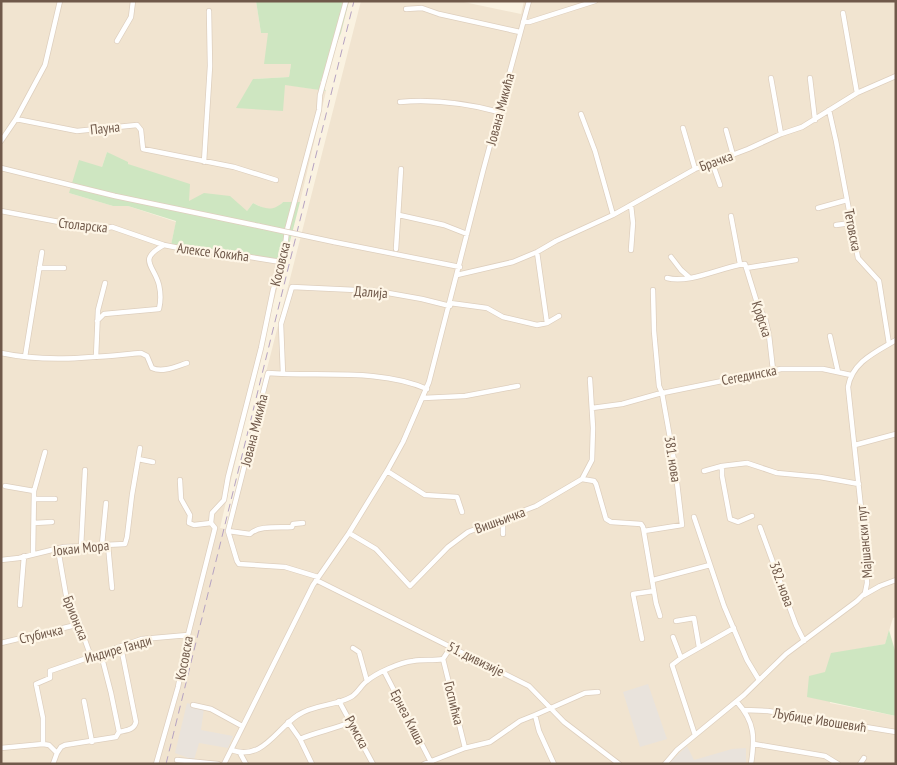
<svg xmlns="http://www.w3.org/2000/svg" width="897" height="765" viewBox="0 0 897 765" font-family="'PT Sans Narrow',sans-serif">
  <style>
    .residential { fill: #f1e4d0 }
    .industrial { fill: #e9e3dc }
    .green { fill: #cee6c1 }
    .lines { fill: none; stroke-linecap: round; stroke-linejoin: round }
    .minor-casing { stroke: #decfbe; stroke-width: 6 }
    .minor { stroke: #fff; stroke-width: 4.5 }
    .rail { stroke: #b5a2c2; stroke-width: 1; stroke-dasharray: 8 5; stroke-linecap: butt }
    .minor-bridge-casing { stroke: #decfbe; stroke-width: 6; stroke-linecap: butt }
    .minor-bridge { stroke: #fff; stroke-width: 4.5 }
    .labels { text-anchor: middle; dominant-baseline: central; stroke-width: 4.5; stroke-linejoin: round; paint-order: stroke }
    .street-label { font-size: 14px; fill: #70594a; stroke: #fef6e7 }
  </style>
  <rect width="100%" height="100%" fill="#faf2e1"/>
  <path class="residential" d="M1 1H256L261 33H268L291 64 289 77 253 79 326 91 300 202H283L277 208 268 210 253 203 247 211 188 201 107 152 102 167 69 193 113 206H128L176 222 171 245 205 251 253 254 285 261 265 332 220 528 226 529 361 1H459L521 14 524 1H896V617L893 618 885 644 831 654 830 703 896 716V764H1Z"/>
  <path class="industrial" d="M648 684 667 739 640 747 623 692Z
    M187 703 204 708 201 730 233 736 228 748 199 743 194 760 175 753Z
    M687 746 694 760 732 749 746 748V764H671L670 762Z"/>
  <path class="green" d="M256 1H349L341 33 320 83 326 91 285 85 283 111 236 108 253 79 289 77 291 64H264L268 33H261Z
    M107 152 128 162V164L190 184 189 201 204 193 230 196 247 211 253 203C264 209 273 212 283 202H300L285 261C248 253 209 251 171 245L176 221 128 206H113L69 193 79 160 102 167Z
    M889 630 896 654V716L807 697 809 676 825 672 831 653 885 644Z"/>
  <g class="lines">
    <g class="minor-casing">
      <path id="minor" d="M406 9 422 8 439 14 520 32
        M843 13 857 93
        M523 22H529L595 1
        M117 41 131 17 133 1
        M771 78 781 134
        M810 78 815 120
        M400 102C435 99 465 103 499 112
        M829 110 836 141 858 258 879 281 889 344
        M581 114 595 151 613 215
        M16 119 77 131 137 125 141 130 143 149 234 167 276 180
        M683 128 695 169
        M726 130 733 155
        M1 141 16 119 45 65 60 1
        M204 162 210 66 209 11
        M712 162 720 185
        M1 168 115 196 259 226
        M818 208 847 200
        M1 211 91 228 101 229 112 227 164 245 184 249 225 253 281 262
        M399 215 444 225 467 234
        M731 216 740 264
        M836 225 851 223
        M334 242 460 267
        M396 249 401 169
        M631 250 633 223 631 205
        M537 252 547 323
        M671 257 681 270 690 278
        M39 268H64
        M746 268 796 260
        M457 275 513 262 537 252 556 241 613 215 695 169 748 149 781 134 802 127 857 93 896 76
        M667 278C690 284 721 267 745 264L758 306 765 318 769 335 773 370
        M450 303 487 308 503 317 537 325 547 323 559 316
        M97 321 104 314 159 309C161 301 161 294 159 285 154 265 137 260 164 245
        M830 336 838 372
        M1 353C48 363 94 357 141 353L147 356 152 368C163 373 177 366 187 363
        M25 357 42 252
        M96 357 98 310 105 283
        M283 374 281 324 292 287 377 291 422 299 450 306
        M423 398 465 396 518 386
        M592 408 622 404 658 394 781 369H823L851 375
        M855 445 896 434
        M138 459 153 462
        M722 466V476L730 519 738 522 752 516
        M387 471 425 495 457 497 462 512
        M704 471 722 466 747 463 777 473 820 477 859 484
        M582 479 594 481 596 484 606 519 611 522 641 524 643 527 656 603 660 616
        M5 486 34 491
        M34 499H55
        M694 517 724 606 747 660 759 680
        M34 523 52 522
        M211 523 212 513 224 500 228 477 261 348 273 290 285 247 287 230 319 110 320 95 346 1
        M760 527 796 625 804 641
        M228 531 250 534C259 525 279 528 292 527L293 524 303 523
        M644 531 682 525 675 466 662 393 659 386 654 331 653 290
        M349 533 376 549 410 586 448 547 468 532 536 506 582 479 592 460 593 428 590 379
        M503 534V519
        M102 545 106 503
        M108 545 112 588
        M81 547 85 470
        M58 549 66 595 76 615 91 657
        M33 554 34 491 45 452
        M1 560 19 558 64 547 125 544 127 537 132 495 140 448
        M318 577 285 567 239 564 237 561 228 531 268 373C317 377 380 368 427 389
        M316 580 529 686 564 722 619 764
        M653 580 710 565
        M864 595 880 586 896 580
        M20 605 24 556
        M676 621 694 618 699 647
        M673 637 681 658
        M642 639 633 594 654 591
        M1 643 80 624
        M353 648 359 652 367 681
        M101 654 111 693 119 732
        M443 659 465 748
        M384 671 432 764
        M84 701 92 742
        M339 701 373 764
        M737 702C755 722 755 738 751 764
        M193 705 211 709 242 726
        M744 710 768 711 896 732
        M535 715 539 731 554 764
        M288 722 300 739 312 764
        M119 732C127 730 134 730 136 722L121 647
        M695 735 672 665 681 658 734 628
        M300 739C317 732 334 729 351 722
        M43 744V718L36 684 50 678V671L142 639 188 635
        M754 744 825 756 838 764
        M1 748 43 744 49 745 57 753 61 747 65 745 116 737 119 732
        M231 750C263 761 275 730 298 715 315 704 335 706 351 697 358 693 361 685 367 681 376 673 401 662 413 661 423 659 433 661 443 659L451 647
        M240 753 246 764
        M177 760 218 764
        M53 764 57 753
        M156 764 178 687 188 635 215 528 211 523 194 525 189 523 190 515 181 499 180 480
        M224 764 313 585 349 533 387 471 403 442 429 382 483 171 529 1
        M424 764 465 748 490 742 520 721 535 715 585 693 598 692
        M665 764 677 750 744 695 786 654 857 601 865 593 867 583 865 545 848 387C852 362 876 352 896 340
        M860 764 864 758"/>
    </g>
    <use href="#minor" class="minor"/>
    <path class="rail" d="M166 764 354 1"/>
    <g class="minor-bridge-casing">
      <path id="minor-bridge" d="M259 226 334 242"/>
    </g>
    <use href="#minor-bridge" class="minor-bridge"/>
  </g>
  <g class="labels">
    <g class="street-label">
      <text transform="translate(500 109) rotate(-75)">Јована Микића</text>
      <text transform="translate(105 128) rotate(-6)">Пауна</text>
      <text transform="translate(716 161) rotate(-20)">Брачка</text>
      <text transform="translate(83 225) rotate(6)">Столарска</text>
      <text transform="translate(853 230) rotate(79)">Тетовска</text>
      <text transform="translate(213 252) rotate(7)">Алексе Кокића</text>
      <text transform="translate(280 264) rotate(-76)">Косовска</text>
      <text transform="translate(371 292) rotate(4)">Далија</text>
      <text transform="translate(762 319) rotate(72)">Крфска</text>
      <text transform="translate(749 375) rotate(-11)">Сегединска</text>
      <text transform="translate(254 430) rotate(-76)">Јована Микића</text>
      <text transform="translate(673 459) rotate(81)">381. нова</text>
      <text transform="translate(500 520) rotate(-20)">Вишњичка</text>
      <text transform="translate(864 542) rotate(-95)">Мајшански пут</text>
      <text transform="translate(81 548) rotate(-6)">Јокаи Мора</text>
      <text transform="translate(782 584) rotate(70)">382. нова</text>
      <text transform="translate(76 618) rotate(68)">Брионска</text>
      <text transform="translate(41 634) rotate(-13)">Стубичка</text>
      <text transform="translate(118 649) rotate(-16)">Индире Ганди</text>
      <text transform="translate(184 658) rotate(-79)">Косовска</text>
      <text transform="translate(476 659) rotate(26)">51. дивизије</text>
      <text transform="translate(454 703) rotate(76)">Госпићка</text>
      <text transform="translate(408 717) rotate(63)">Ернеа Киша</text>
      <text transform="translate(820 720) rotate(9)">Љубице Ивошевић</text>
      <text transform="translate(357 732) rotate(61)">Румска</text>
    </g>
  </g>
  <rect width="897" height="765" fill="none" stroke="#70594a" stroke-width="5"/>
</svg>
